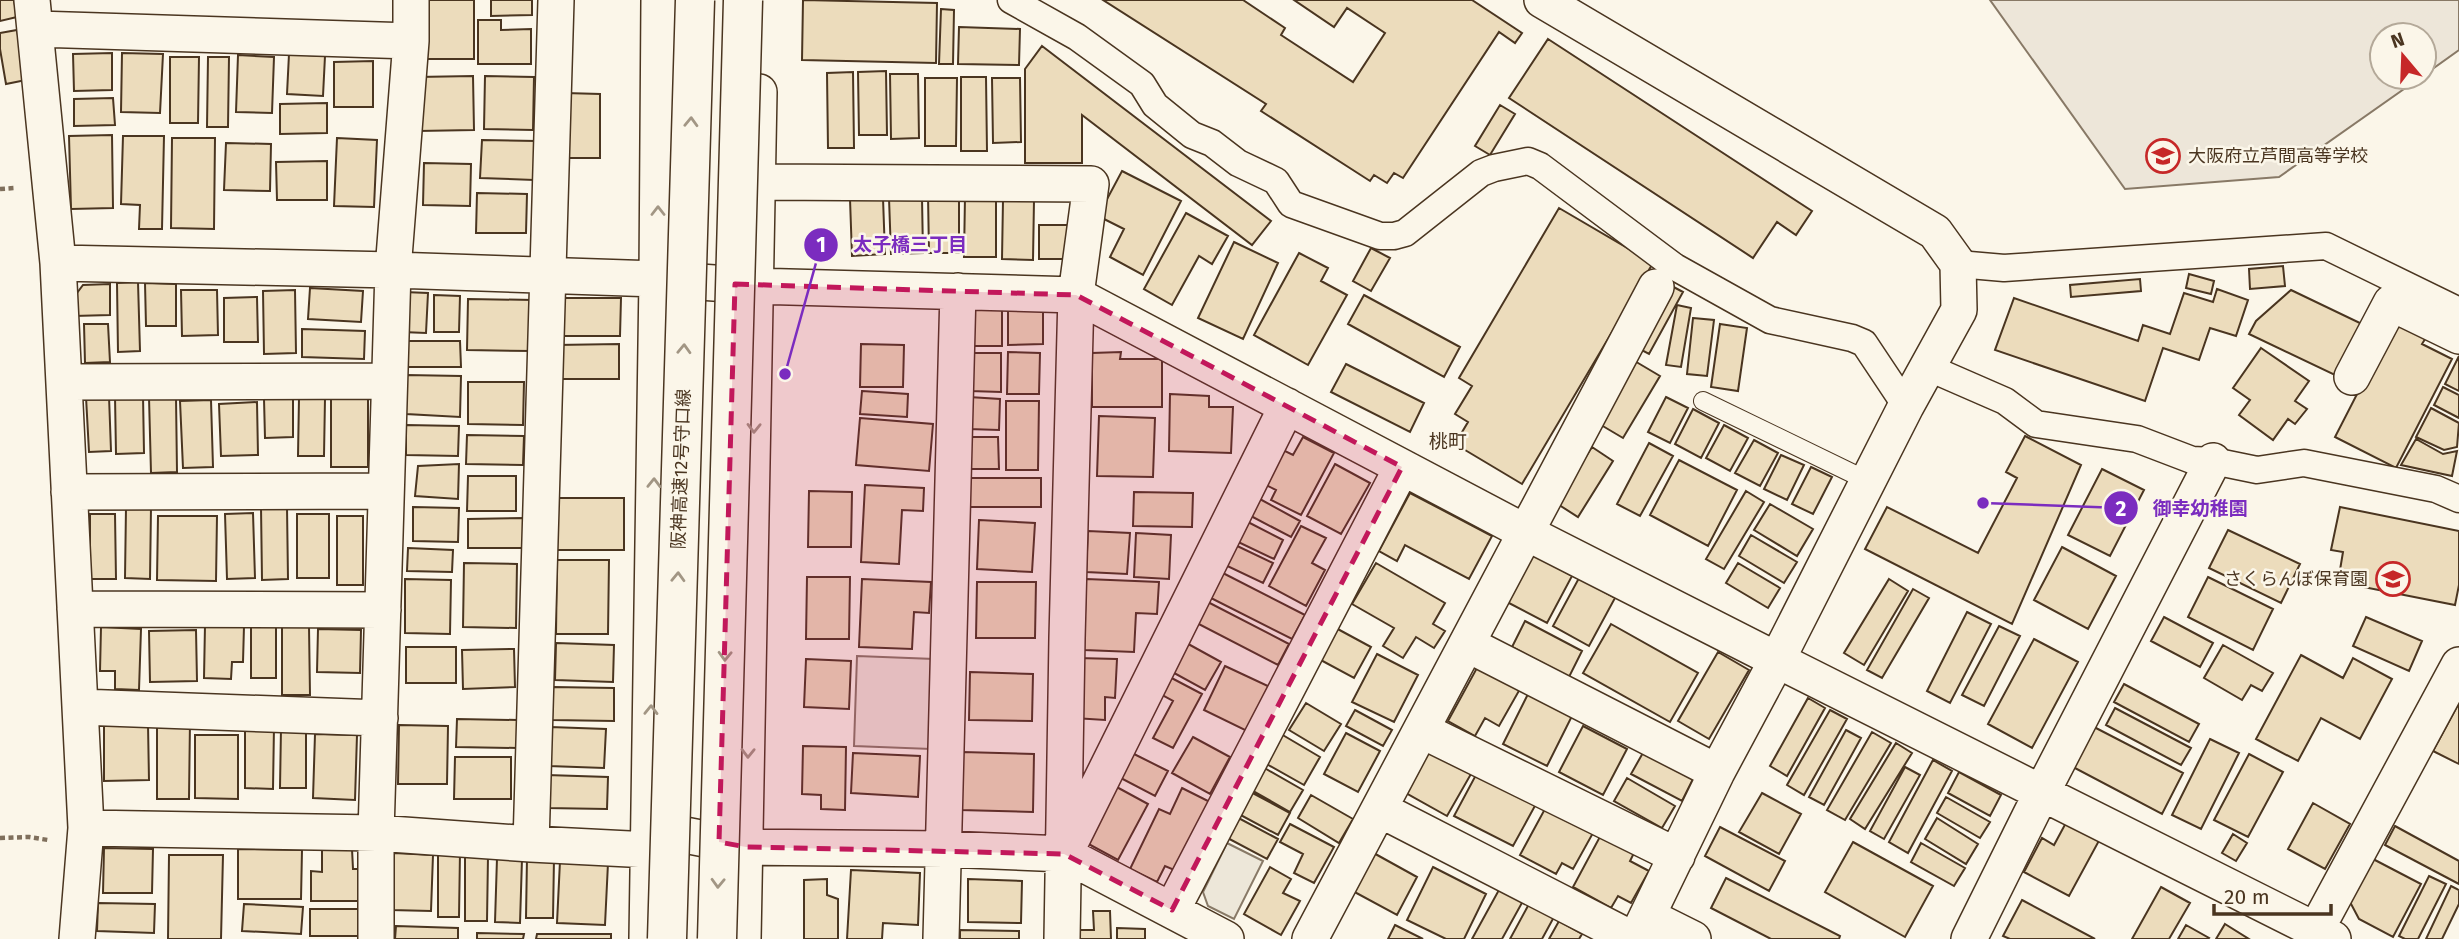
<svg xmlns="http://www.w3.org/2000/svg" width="2459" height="939" viewBox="0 0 2459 939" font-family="'Fira Sans','Noto Sans JP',sans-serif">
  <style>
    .grass { fill: #ede6d9; stroke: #887966; stroke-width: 2 }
    .parking { fill: #ede7d9; stroke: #887966; stroke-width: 2 }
    .building { fill: #ecdcbc; stroke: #4a3520; stroke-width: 2 }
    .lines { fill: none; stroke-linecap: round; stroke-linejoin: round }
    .service-casing { stroke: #4a3520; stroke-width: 20 }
    .pedestrian-casing { stroke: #4a3520; stroke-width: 29 }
    .minor-casing { stroke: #4a3520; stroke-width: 38 }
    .path { stroke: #7f6f5c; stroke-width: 4.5; stroke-dasharray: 5 3.5; stroke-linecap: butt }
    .service { stroke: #fbf6e9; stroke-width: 18 }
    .pedestrian { stroke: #fbf6e9; stroke-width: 26 }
    .minor { stroke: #fbf6e9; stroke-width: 35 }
    .motorway-bridge-casing { stroke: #4a3520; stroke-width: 41; stroke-linecap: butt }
    .motorway-bridge { stroke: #fbf6e9; stroke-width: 38 }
    .oneway { stroke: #a29684 }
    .marked { fill: #c2185b; fill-opacity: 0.2; stroke: #c2185b; stroke-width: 5; stroke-dasharray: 14 9; stroke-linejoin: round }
    .labels { text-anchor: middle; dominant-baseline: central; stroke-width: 5; stroke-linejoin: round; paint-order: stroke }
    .poi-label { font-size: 18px; fill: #4a3520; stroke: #fbf6e9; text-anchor: start }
    .street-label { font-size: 18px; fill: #4a3520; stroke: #fbf6e9 }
    .neighbourhood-label { font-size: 19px; fill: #4a3520; stroke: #fbf6e9 }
    .leader { fill: none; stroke: #7b2cbf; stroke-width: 2.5 }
    .callout-dot { fill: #7b2cbf; stroke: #fbf6e9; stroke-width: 2.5 }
    .mark-label { font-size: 21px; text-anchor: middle; font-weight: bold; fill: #fff }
    .callout-label { font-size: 19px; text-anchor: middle; font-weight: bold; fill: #7b2cbf; stroke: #fbf6e9; stroke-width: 5; stroke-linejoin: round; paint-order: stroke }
  </style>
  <rect width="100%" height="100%" fill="#fbf6e9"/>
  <path class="grass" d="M1990 0H2459V50L2424 75V35H2382V77H2421L2279 177 2125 189Z"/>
  <path class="parking" d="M857 656 934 659 931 749 854 746Z
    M1227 843 1263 861 1234 919 1208 906 1203 892Z"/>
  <path class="building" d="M0 0H14L17 17 0 21Z
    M420 0H474V59H420Z
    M491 0H532V15L491 16Z
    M803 0 937 3 936 63 802 60Z
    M1103 0H1243L1285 28 1281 35 1353 82 1385 33 1347 8 1334 27 1294 0H1472L1522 33 1515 43 1499 32 1403 178 1394 173 1387 183 1374 175 1370 181 1261 111 1266 104Z
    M941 9 954 10 953 64H939Z
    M478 20H501V30L531 29V64H478Z
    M959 27 1020 29 1019 65 958 64Z
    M17 30 26 80 6 84 0 49V33Z
    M1548 39 1812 211 1796 235 1777 222 1753 258 1509 98Z
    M1042 46 1271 221 1252 245 1082 115V163H1025V69Z
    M112 53V90L74 91 73 54Z
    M122 53 163 54 160 113 121 112Z
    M289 54 325 56 323 96 287 94Z
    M238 55 274 57 272 113 236 112Z
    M170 57H199L198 123H170Z
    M208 57H229L228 127H207Z
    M373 61V107H334V62Z
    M886 71 887 135H859L858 72Z
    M853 72 854 148H828L827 73Z
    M890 74H918L919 138 891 139Z
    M473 76 474 130 418 131 417 77Z
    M485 76 534 77 533 130 484 129Z
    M961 77H986L987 151H961Z
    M925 78H957L956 146H925Z
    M992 78H1020L1021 142 993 143Z
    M565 93 600 94V158H566Z
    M113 98 115 125 74 126V99Z
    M327 103V133L280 134V104Z
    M1500 105 1515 114 1490 155 1475 146Z
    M112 135 113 208 71 209 69 136Z
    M123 136H164L162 229H139L140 205 121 204Z
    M172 138H215L214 229 171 228Z
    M337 138 377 140 374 207 334 206Z
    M482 140 536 141 534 180 480 178Z
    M226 143 271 144 270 191 224 190Z
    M327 161V200H277L276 162Z
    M424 163 471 164 470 206 423 205Z
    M1122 171 1181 201 1143 275 1110 257 1124 229 1098 216Z
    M477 193 527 194 526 233H476Z
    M928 195H959V253H929Z
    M996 195V257H964L965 196Z
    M883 198 885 254 852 256 850 199Z
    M889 198H922L923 253 891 254Z
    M1003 200H1034L1033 260 1002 259Z
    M1559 208 1653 263 1522 484 1455 444 1468 422 1455 414 1472 386 1459 378Z
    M1186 213 1228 236 1212 264 1199 256 1172 305 1144 289Z
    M1039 225H1068V259H1039Z
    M1234 242 1278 263 1243 339 1198 318Z
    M1371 248 1390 258 1371 291 1353 281Z
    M1299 253 1328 268 1321 281 1347 295 1308 365 1254 335Z
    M2283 266 2285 286 2250 289 2249 269Z
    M2189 274 2214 281 2211 294 2186 288Z
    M2140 279 2141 291 2071 297 2070 285Z
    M138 282 140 351 118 352 117 283Z
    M145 283 176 284V326H146Z
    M110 284V315L74 316V297L83 285Z
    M1668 284 1683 292 1649 354 1634 346Z
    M310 288 363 291 361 322 308 319Z
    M2217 289 2248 300 2236 336 2210 328 2199 360 2163 348 2145 401 1995 350 2014 298 2138 341 2143 325 2170 334 2184 293 2213 302Z
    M181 290H217L218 335 182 336Z
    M295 290 296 353 264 354 263 291Z
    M2291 290 2362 324 2337 376 2249 334 2256 321Z
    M404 292 428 293 426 333 402 332Z
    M434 295 460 296 459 332H434Z
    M1364 295 1460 347 1444 377 1348 324Z
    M257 297 258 342H224V298Z
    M559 298H621L620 336H559Z
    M468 299 533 300 532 351 467 350Z
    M1677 305 1691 308 1681 367 1666 365Z
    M972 306H1002V346H972Z
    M1008 307H1043V344L1008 345Z
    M1693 318 1714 320 1707 376 1687 374Z
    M2395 320 2427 336 2422 344 2452 359 2396 468 2335 437Z
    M84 324H108L110 362 85 363Z
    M1720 324 1747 328 1738 391 1711 387Z
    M302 329 365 331 364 359 302 357Z
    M406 341H460L461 367H406Z
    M619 344V379H556V345Z
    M861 344 904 345 903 387H860Z
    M2261 348 2309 381 2295 401 2307 409 2295 424 2288 419 2273 440 2239 415 2250 400 2233 388Z
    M1008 352 1040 353 1039 394H1007Z
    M1121 352 1120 359H1162V407H1092V353Z
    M969 353H1001V392L970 391Z
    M2459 356V391L2445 384Z
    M1633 360 1660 376 1623 438 1596 422Z
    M1346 364 1424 403 1410 432 1331 392Z
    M406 375 461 376 460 417 406 414Z
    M468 382H524L523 425 468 424Z
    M2443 387 2459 395V418L2434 405Z
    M862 391 908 394 907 417 860 414Z
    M1170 394 1209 396V407H1233L1231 453 1169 451Z
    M143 395 144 453 116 454 115 396Z
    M109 396 111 451 89 452 86 397Z
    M149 397H176L177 472 151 473Z
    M969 397 1000 399 999 430 968 429Z
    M1666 397 1688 408 1670 443 1648 432Z
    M293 398V437L265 438 264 399Z
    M299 398H325L324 456H298Z
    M368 398V467H331V399Z
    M211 400 213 467 183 468 180 401Z
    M1006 401H1039L1038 470H1006Z
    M257 402 258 455 221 456 219 404Z
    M2431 408 2459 423 2457 447 2444 450 2416 437Z
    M1693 409 1719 423 1701 458 1675 444Z
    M1099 416 1155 418 1153 477 1097 476Z
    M860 418 933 424 929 471 856 465Z
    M406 425 459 426 458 456 406 455Z
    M1724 425 1748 438 1730 471 1706 458Z
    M467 435 524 436 523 465 466 464Z
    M2025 436 2081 465 2012 624 1865 549 1887 507 1978 553 2017 478 2006 472Z
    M970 437H998L999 469H971Z
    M1303 437 1334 453 1301 515 1271 500 1276 490 1264 484 1283 450 1293 455Z
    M2416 439 2443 454 2457 451 2452 476 2401 465Z
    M1754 440 1778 453 1760 486 1735 473Z
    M1649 443 1673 456 1640 516 1617 504Z
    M1592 447 1613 461 1578 517 1556 503Z
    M1781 455 1804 465 1787 500 1764 489Z
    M1679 460 1737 490 1708 546 1650 515Z
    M459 464 458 499 415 496 418 466Z
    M1335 464 1370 483 1341 534 1307 516Z
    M1811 467 1832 477 1813 514 1792 504Z
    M2102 469 2144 490 2110 556 2068 535Z
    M468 476H516V511H467Z
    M966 478H1041V507H966Z
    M865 485 924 488 923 511 902 510 899 564 861 562Z
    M809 491 852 492 851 547H808Z
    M1746 491 1764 502 1724 569 1706 559Z
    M1134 492 1193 493 1192 527 1133 526Z
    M1410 493 1492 536 1469 579 1405 545 1397 561 1379 551Z
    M551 498H624V550H551Z
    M1258 498 1300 521 1291 537 1249 515Z
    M1770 504 1813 529 1797 556 1754 530Z
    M126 507H151L150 579 125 578Z
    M261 507H287L288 579 262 580Z
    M413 507 459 508 458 542 413 541Z
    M2340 507 2459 531V585L2455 605 2338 582 2343 552 2331 550Z
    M253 513 255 578 227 579 225 514Z
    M90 514H115L116 579H90Z
    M297 514H329V578H297Z
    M158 516H217L216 581 157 580Z
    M337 516H363V585H337Z
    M523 518V548H468V519Z
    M979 520 1035 523 1032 572 977 569Z
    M1244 520 1283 540 1274 559 1234 540Z
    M1301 526 1326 538 1312 563 1325 570 1306 606 1269 586Z
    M2228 530 2300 564 2281 603 2209 568Z
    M1088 531 1130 533 1127 574 1086 572Z
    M1136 533 1171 535 1169 579 1134 577Z
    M1751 535 1797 562 1784 583 1739 556Z
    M1231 543 1273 563 1263 583 1221 563Z
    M2062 547 2116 576 2088 629 2034 600Z
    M408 548 453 550 452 572 407 571Z
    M1533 554 1572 576 1547 623 1507 602Z
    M557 560H609L608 634H556Z
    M464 563 517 564 516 628 463 627Z
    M1376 563 1445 603 1433 624 1445 631 1434 648 1416 637 1403 658 1383 646 1394 628 1352 604Z
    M1738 563 1780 588 1768 608 1726 583Z
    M1217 570 1305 615 1292 639 1205 595Z
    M807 577H850L849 639H806Z
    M2208 577 2273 609 2253 650 2188 617Z
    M1579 578 1615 598 1589 646 1553 626Z
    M405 579 451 580 450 634 405 633Z
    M862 579 931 582 929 613 914 612 912 649 859 647Z
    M1086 579 1159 582 1157 614 1136 613 1134 652 1084 650Z
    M1889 579 1908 591 1864 665 1844 653Z
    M977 582H1036L1035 638H976Z
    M1913 589 1929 598 1882 678 1867 670Z
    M1202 599 1289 644 1278 665 1191 620Z
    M1967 612 1991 624 1950 703 1927 691Z
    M2164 617 2213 643 2200 667 2151 641Z
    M2366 617 2422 641 2409 671 2353 646Z
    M251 620H276V678H251Z
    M1525 621 1582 651 1569 677 1512 647Z
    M1611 624 1698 673 1670 722 1583 673Z
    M205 625 244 626 243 662H232L231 679 204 678Z
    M282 626H309L310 695H282Z
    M1999 626 2020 636 1984 706 1962 695Z
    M101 627 141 629 139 690 115 689V671H100Z
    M1334 627 1371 647 1354 678 1317 658Z
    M318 629 361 630 360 673 317 672Z
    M196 630 197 681 150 682 149 631Z
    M2034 639 2078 662 2032 748 1988 724Z
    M1181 640 1221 662 1205 690 1165 668Z
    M556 643 614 645 613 682 555 680Z
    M2223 645 2273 673 2262 691 2251 685 2242 700 2204 678Z
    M406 647H456V683H406Z
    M514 649 515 687 463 689 462 650Z
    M1718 652 1749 670 1709 739 1678 721Z
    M1377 654 1418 675 1394 722 1352 702Z
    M2301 655 2343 678 2353 658 2392 679 2360 739 2321 718 2298 761 2256 739Z
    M1077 658 1117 659 1115 698 1105 697V720L1074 718Z
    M806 659 851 661 849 709 804 707Z
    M1225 666 1270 687 1249 732 1204 710Z
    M1478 666 1520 689 1499 726 1485 718 1475 736 1448 721Z
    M970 672 1033 674 1032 721 969 720Z
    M1164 674 1202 694 1173 748 1153 738 1173 701 1155 691Z
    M2124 684 2199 724 2189 742 2114 702Z
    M553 687 614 688V721L552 720Z
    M1528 694 1572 716 1547 766 1503 744Z
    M1808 698 1825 708 1787 776 1770 766Z
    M1306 703 1341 724 1324 751 1289 730Z
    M2459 703V764L2433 751Z
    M2115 708 2191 748 2181 765 2106 725Z
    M1355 710 1392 730 1383 746 1346 726Z
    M1830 710 1847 719 1804 795 1787 785Z
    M457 719 517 720V748L456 747Z
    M157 721H190L189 799H157Z
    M148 724 149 780 104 781V725Z
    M399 725 448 726 447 784H398Z
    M245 726H274L273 789 245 788Z
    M1583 726 1627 749 1603 795 1559 772Z
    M550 727 606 729 604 768 549 766Z
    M2094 727 2183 773 2162 814 2073 767Z
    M281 728H306V788H280Z
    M1846 730 1861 738 1824 805 1809 797Z
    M1872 732 1891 743 1845 820 1827 810Z
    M1346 733 1380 751 1358 792 1324 774Z
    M315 734 357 735 355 800 313 798Z
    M1281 734 1320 757 1304 785 1263 762Z
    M195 735H238V799L195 798Z
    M1193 737 1230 757 1210 794 1172 773Z
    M2210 739 2239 753 2201 829 2172 815Z
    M1896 743 1912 753 1865 829 1850 819Z
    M803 746 846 747 845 810 821 809V795L802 794Z
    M1128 751 1168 771 1155 796 1115 775Z
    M1429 751 1471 774 1447 816 1406 793Z
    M1644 751 1694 777 1682 801 1631 774Z
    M962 752 1034 754 1033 812 960 810Z
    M853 753 920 756 918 797 851 793Z
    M2249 754 2283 772 2248 837 2214 820Z
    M455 757H511V799H454Z
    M1933 760 1952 771 1908 853 1889 842Z
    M1261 766 1303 790 1290 812 1248 788Z
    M1905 767 1920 775 1884 839 1870 831Z
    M1959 772 2001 795 1990 816 1948 793Z
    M1477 773 1536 804 1513 846 1454 816Z
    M547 775 608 777 607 809 546 808Z
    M1627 778 1675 806 1662 828 1614 801Z
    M1113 785 1148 804 1118 860 1083 841Z
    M1182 788 1212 803 1179 872 1165 866 1157 882 1130 869 1159 809 1170 814Z
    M1247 790 1290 813 1278 835 1235 812Z
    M1762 793 1801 814 1779 854 1739 832Z
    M1311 795 1353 819 1339 843 1298 818Z
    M1946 797 1990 822 1980 838 1937 813Z
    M2313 803 2350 824 2325 869 2288 849Z
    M1546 807 1593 833 1573 869 1562 863 1556 874 1520 855Z
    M1231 814 1278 839 1267 859 1220 834Z
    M1937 818 1978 844 1966 864 1925 839Z
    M2068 819 2101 837 2069 896 2024 872 2042 838 2054 845Z
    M1290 824 1334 847 1314 883 1294 873 1303 854 1280 842Z
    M2395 826 2459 861V884L2385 845Z
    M1720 827 1785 861 1769 891 1705 856Z
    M1603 831 1636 849 1630 861 1649 871 1631 903 1618 896 1611 908 1573 887Z
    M2233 834 2247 843 2236 861 2222 853Z
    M1853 842 1933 886 1905 937 1825 892Z
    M1921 843 1965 868 1954 886 1911 862Z
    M104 848 153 849 152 893H103Z
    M238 849 302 850 301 899H238Z
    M322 849H352L353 869H365L366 901H311V871L322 872Z
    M1370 851 1417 877 1397 915 1349 889Z
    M438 852H460L459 917H438Z
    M394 853 433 855 431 911 391 910Z
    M169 855H223L221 939H168Z
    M465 856H488L487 921H465Z
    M527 857 554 858 553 918H526Z
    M497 858 522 859 520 923 495 922Z
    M2373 859 2421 884 2393 937 2359 919 2350 902Z
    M560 861 608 863 605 925 557 923Z
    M1270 867 1291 879 1283 893 1300 901 1281 935 1244 914Z
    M1433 867 1486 894 1464 939H1446L1407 920Z
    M851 870 920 873 918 925 883 923 882 939H847Z
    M2429 876 2446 884 2418 939H2405L2399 936Z
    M1726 878 1840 936 1839 939H1771L1711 908Z
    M827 879V895L838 899V939H804V880Z
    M968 879 1022 881 1021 923 968 922Z
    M2451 886 2459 890V904L2442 939H2426Z
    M2161 887 2190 903 2169 939H2132Z
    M1500 888 1523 901 1502 939H1472Z
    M2022 900 2095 939H2010L2003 936Z
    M98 903 155 904 154 933 97 931Z
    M244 904 303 907 301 934 242 931Z
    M1529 904 1554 917 1542 939H1510Z
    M310 909H360L359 936H310Z
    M1093 911H1110L1111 939H1072V930H1094Z
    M1559 921 1582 934 1579 939H1549Z
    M2225 924 2249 939H2216Z
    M1395 925 1423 939H1388Z
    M2186 925 2209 938 2208 939H2178Z
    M396 926 458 928V939H395Z
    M1117 928 1145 929V939H1117Z
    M960 930 1019 931V939H960Z
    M477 933 524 934 523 939H477Z
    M537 934H611V939H536Z"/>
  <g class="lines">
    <g class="service-casing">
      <path id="service" d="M1703 401 1868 481"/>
    </g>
    <g class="pedestrian-casing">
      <path id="pedestrian" d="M1011 0 1077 37 1142 84 1155 105 1192 135 1212 143 1238 163 1276 181 1291 204 1380 236H1394L1405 233 1481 173 1494 168 1528 161 1540 166 1675 267 1770 320 1852 338 1864 343 1906 406
        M1958 264 2004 268 2326 246 2459 311
        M1927 367 2005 401 2036 424 2137 439 2192 460 2213 461 2257 470 2304 463 2436 489 2459 499"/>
    </g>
    <g class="minor-casing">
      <path id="minor" d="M32 0 58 263 86 828 77 939
        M1542 0 1935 232 1958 264 1959 310 1906 406 1777 660 2333 939
        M37 29 411 41
        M758 182 1091 184 1076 295 1067 638 1062 939
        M58 263 393 270 657 279 757 286 1076 295 1525 532 1777 660 1717 772 1636 939
        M2352 377 2391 303 2459 336
        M64 382 389 381
        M69 492 386 491
        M75 609 383 610
        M1467 644 1717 772
        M80 707 380 718
        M1421 730 1677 856
        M1379 809 1632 939
        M86 828 376 833 531 844 649 850
        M649 828 746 847 944 849 1064 854 1226 939
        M531 844 556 0
        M1069 845 1287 406
        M1172 910 1402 467
        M1647 916 1693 939
        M376 939V833L393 270 411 41V0
        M647 939 657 279 659 0
        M743 939 759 92
        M941 939 958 291
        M1310 939 1656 287
        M1969 939 2041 794 2213 461
        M2311 939 2459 665"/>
    </g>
    <path class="path" d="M0 189 15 188
      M0 838 29 837 48 840"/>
    <use href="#service" class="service"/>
    <use href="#pedestrian" class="pedestrian"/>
    <use href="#minor" class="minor"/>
    <g class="motorway-bridge-casing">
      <path id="motorway-bridge" d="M667 939 695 0
        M717 939 743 0"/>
    </g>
    <use href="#motorway-bridge" class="motorway-bridge"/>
  </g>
  <defs><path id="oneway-chevron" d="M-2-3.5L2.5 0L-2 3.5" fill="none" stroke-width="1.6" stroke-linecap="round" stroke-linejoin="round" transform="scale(1.75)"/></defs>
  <g class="oneway">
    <use href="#oneway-chevron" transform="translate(691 122) rotate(-88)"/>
    <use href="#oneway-chevron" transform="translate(658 211) rotate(-90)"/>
    <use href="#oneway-chevron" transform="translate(684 349) rotate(-88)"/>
    <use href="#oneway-chevron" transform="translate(754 428) rotate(91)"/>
    <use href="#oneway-chevron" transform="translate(654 483) rotate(-89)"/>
    <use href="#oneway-chevron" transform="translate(678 577) rotate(-88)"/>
    <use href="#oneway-chevron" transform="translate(725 656) rotate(92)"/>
    <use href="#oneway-chevron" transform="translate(651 710) rotate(-89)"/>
    <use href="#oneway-chevron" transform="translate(748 753) rotate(91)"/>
    <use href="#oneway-chevron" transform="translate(718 883) rotate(92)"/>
  </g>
  <path class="marked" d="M735 284 1076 295 1402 467 1172 910 1064 854 746 847 719 842Z"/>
  <defs>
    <g id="school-ring" transform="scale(1.75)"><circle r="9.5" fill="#fbf6e9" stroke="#c62828" stroke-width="1.5"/><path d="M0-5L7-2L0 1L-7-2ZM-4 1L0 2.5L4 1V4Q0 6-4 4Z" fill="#c62828"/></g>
  </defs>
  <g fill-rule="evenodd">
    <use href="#school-ring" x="2163" y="156"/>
    <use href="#school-ring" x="2393" y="579"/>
  </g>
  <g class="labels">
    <g class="poi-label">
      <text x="2188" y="156">大阪府立芦間高等学校</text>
      <text x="2368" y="579" text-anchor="end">さくらんぼ保育園</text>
    </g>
    <g class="street-label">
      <text transform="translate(681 469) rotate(-88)">阪神高速12号守口線</text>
    </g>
    <g class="neighbourhood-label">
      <text x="1448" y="441">桃町</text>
    </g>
  </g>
  <path class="leader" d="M785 374L821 245M1983 503L2121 508"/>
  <g class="callout-dot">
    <circle cx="785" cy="374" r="7"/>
    <circle cx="1983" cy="503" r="7"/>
    <circle cx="821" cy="245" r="18"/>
    <circle cx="2121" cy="508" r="18"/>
  </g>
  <g class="mark-label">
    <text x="821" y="252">1</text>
    <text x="2121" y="516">2</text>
  </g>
  <g class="callout-label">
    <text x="910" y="251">太子橋三丁目</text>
    <text x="2200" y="515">御幸幼稚園</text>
  </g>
  <g transform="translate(2403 56) rotate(341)"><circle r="33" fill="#fbf6e9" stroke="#b4a999" stroke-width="2"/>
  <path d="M0-5L12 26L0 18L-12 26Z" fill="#c62828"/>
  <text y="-10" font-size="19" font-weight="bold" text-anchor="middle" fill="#4a3520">N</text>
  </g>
  <path d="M2214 904v10h117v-10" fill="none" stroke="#4a3520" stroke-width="3.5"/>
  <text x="2224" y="904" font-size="21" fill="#4a3520" stroke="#fbf6e9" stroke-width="5" paint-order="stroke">20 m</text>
</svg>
